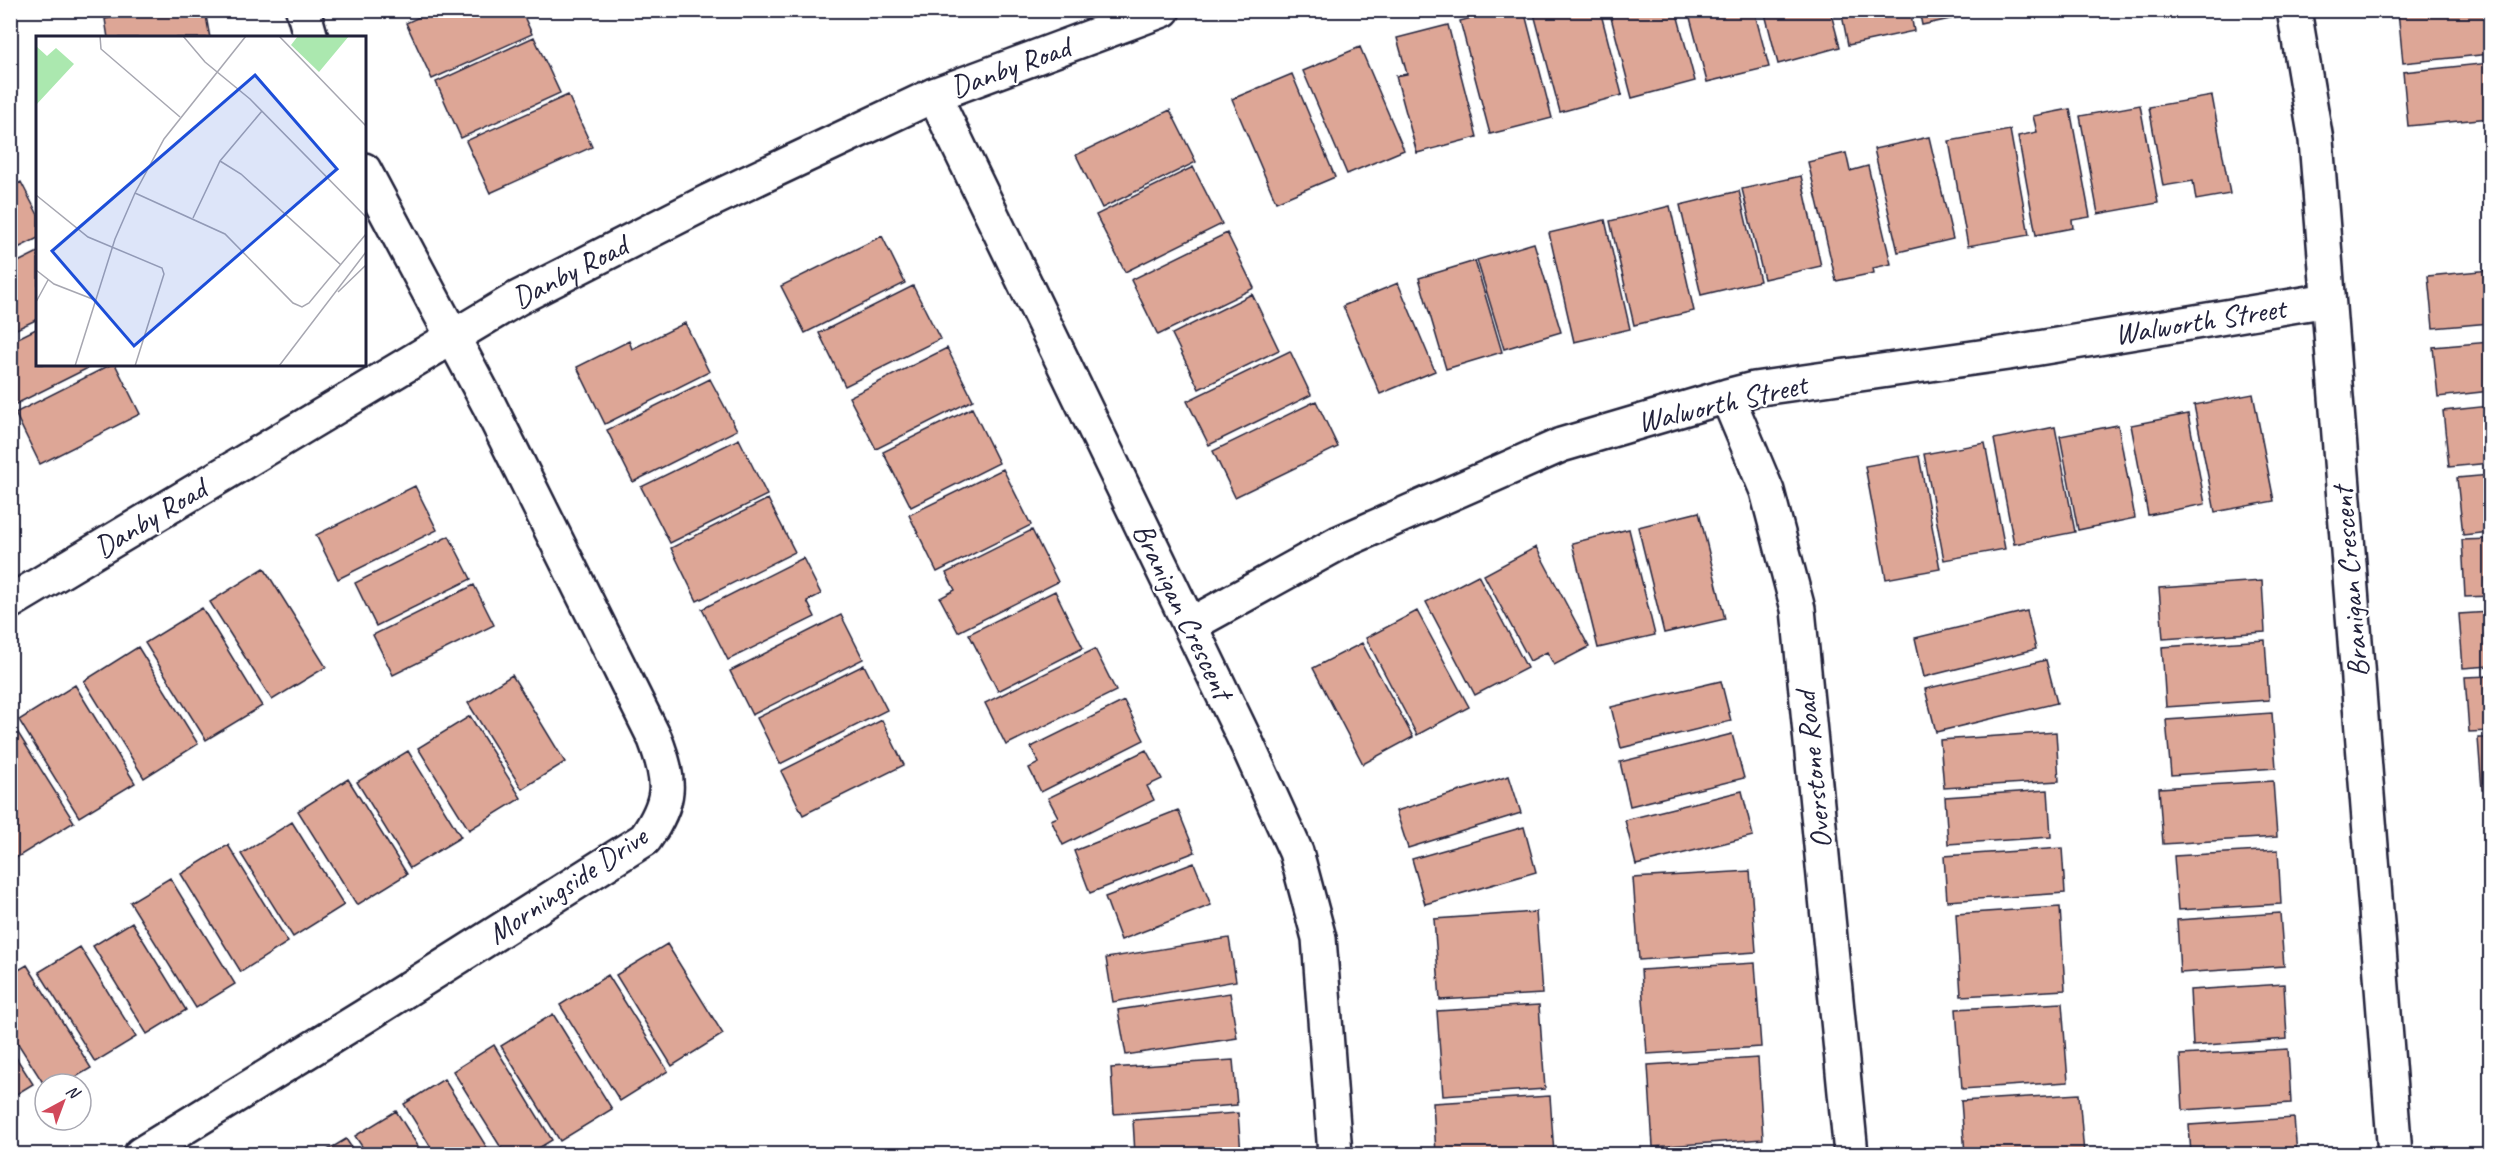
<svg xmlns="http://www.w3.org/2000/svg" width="2501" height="1165" viewBox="0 0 2501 1165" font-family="Caveat,sans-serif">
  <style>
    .building { fill: #dda696; stroke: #22223b; stroke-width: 1.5 }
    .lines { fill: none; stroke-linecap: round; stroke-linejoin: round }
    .street-casing { stroke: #22223b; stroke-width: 38 }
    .secondary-casing { stroke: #22223b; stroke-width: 38 }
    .street { stroke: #fff; stroke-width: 33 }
    .secondary { stroke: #fff; stroke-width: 33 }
    .labels { text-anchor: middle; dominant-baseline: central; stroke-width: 4.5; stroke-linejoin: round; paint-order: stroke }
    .street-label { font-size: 30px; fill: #22223b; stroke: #fff }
    .inset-road { fill: none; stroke: #a7a7b1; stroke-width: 1.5 }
    .view { fill: #1d4ed8; fill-opacity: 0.15; stroke: #1d4ed8; stroke-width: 3 }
    .inset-edge { fill: none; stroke: #22223b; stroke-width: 3 }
  </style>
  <rect width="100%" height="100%" fill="#fff"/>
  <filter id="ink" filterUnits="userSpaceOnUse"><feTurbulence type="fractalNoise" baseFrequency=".0167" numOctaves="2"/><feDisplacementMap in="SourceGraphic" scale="12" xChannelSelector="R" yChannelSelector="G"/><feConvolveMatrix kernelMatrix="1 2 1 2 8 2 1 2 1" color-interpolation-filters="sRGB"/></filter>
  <g filter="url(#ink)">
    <path class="building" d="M154 10H205L210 38H108L105 19Z
      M434 10H521L532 34 432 79 406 23Z
      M1501 10H1524L1552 118 1490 134 1460 21Z
      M1533 10H1600L1622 95 1560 112Z
      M1609 10H1676L1695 81 1632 98Z
      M1688 10H1754L1769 67 1707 82Z
      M1764 10H1830L1840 47 1778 64Z
      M1841 10H1910L1914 31 1848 45Z
      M1919 10H1986L1987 11 1922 25Z
      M2490 10V54L2403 63 2398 11Z
      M1448 25 1477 137 1417 153 1396 76 1407 74 1397 38Z
      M534 37 560 93 461 138 436 82Z
      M1360 47 1404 150 1347 174 1303 71Z
      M2490 63V118L2408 126 2403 72Z
      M1292 74 1335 177 1276 202 1232 99Z
      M568 95 592 147 490 193 466 141Z
      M2212 96 2230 194 2196 200 2193 181 2163 186 2149 107Z
      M2140 105 2158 203 2098 214 2080 116Z
      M2070 109 2090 217 2072 220 2073 228 2036 235 2018 136 2037 132 2033 116Z
      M1170 110 1196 162 1102 208 1076 155Z
      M2010 130 2029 235 1968 246 1949 141Z
      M1929 137 1953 239 1898 252 1874 149Z
      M1846 153 1850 171 1868 166 1891 264 1873 268 1874 273 1836 281 1808 162Z
      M1193 167 1222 224 1125 272 1096 215Z
      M1801 176 1821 266 1764 279 1742 189Z
      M21 182 38 215V238L10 252V188Z
      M1739 191 1760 281 1701 295 1680 205Z
      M1670 206 1694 311 1634 325 1610 221Z
      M1605 220 1630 329 1574 342 1549 233Z
      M1227 233 1254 288 1158 335 1131 280Z
      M882 236 905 283 805 333 781 286Z
      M1534 243 1561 332 1504 349 1477 260Z
      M38 252V319L10 332V266Z
      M1475 261 1502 352 1446 369 1419 278Z
      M2490 270V323L2433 328 2428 276Z
      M1398 283 1435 371 1380 394 1343 306Z
      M913 286 940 339 845 386 819 333Z
      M1252 294 1279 350 1199 389 1172 334Z
      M685 323 709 372 605 424 577 367 629 341 632 349Z
      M38 328V364H96L10 407V342Z
      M2490 342V391L2438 397 2433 347Z
      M947 348 973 400 876 449 849 397Z
      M1290 351 1311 395 1209 445 1187 401Z
      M112 364H115L140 414 40 464 15 413Z
      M710 379 737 430 633 482 607 430Z
      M2253 394 2274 501 2215 512 2194 405Z
      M1316 401 1338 447 1235 497 1213 451Z
      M2490 406V463L2449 467 2443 411Z
      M972 408 999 463 911 507 883 452Z
      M2188 414 2205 504 2148 515 2131 425Z
      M2118 425 2135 518 2078 530 2060 436Z
      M2055 427 2075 532 2014 544 1994 439Z
      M739 439 767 495 670 543 641 487Z
      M1985 443 2005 549 1944 560 1924 454Z
      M1919 456 1940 569 1886 579 1865 466Z
      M1003 469 1031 525 937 572 909 515Z
      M2490 475V532L2463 535 2457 478Z
      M415 486 437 530 338 579 316 535Z
      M768 499 795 552 697 601 671 548Z
      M1699 512 1725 619 1664 633 1638 527Z
      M1629 529 1655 635 1598 648 1572 543Z
      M1032 530 1058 582 958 632 940 598 955 590 946 573Z
      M449 536 471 579 376 626 355 583Z
      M2490 539V596L2465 597 2462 540Z
      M1536 547 1589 647 1554 665 1547 652 1530 661 1484 575Z
      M803 558 821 594 807 601 815 617 728 660 702 609Z
      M264 568 326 667 272 700 210 602Z
      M1478 575 1527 668 1475 695 1426 602Z
      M2262 581 2265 632 2163 639 2159 588Z
      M474 585 494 625 393 675 373 635Z
      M1055 591 1083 648 998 691 969 634Z
      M202 608 262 706 206 740 145 643Z
      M1417 611 1469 707 1417 735 1366 638Z
      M2027 611 2036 649 1924 677 1915 638Z
      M2490 612V666L2463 668 2459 614Z
      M841 615 863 659 752 715 730 671Z
      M2265 640 2269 700 2166 707 2162 647Z
      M1362 643 1413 737 1363 764 1313 668Z
      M138 647 198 744 144 778 84 681Z
      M1095 649 1116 691 1006 745 985 703Z
      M2046 660 2057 703 1936 732 1925 689Z
      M864 665 887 710 780 764 757 718Z
      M512 675 565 762 522 789 468 703Z
      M2490 676V731L2469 732 2465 677Z
      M1721 681 1731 721 1621 748 1611 707Z
      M75 685 135 783 79 817 19 720Z
      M1124 701 1144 740 1041 792 1029 768 1039 763 1031 747Z
      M2272 713 2276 768 2171 775 2166 720Z
      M470 716 521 798 469 830 418 748Z
      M882 720 904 765 803 815 781 771Z
      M13 725 74 822 16 858 10 849V727Z
      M2056 732 2059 781 1944 788 1940 740Z
      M1732 734 1744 778 1630 806 1620 762Z
      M2478 738H2490V790H2482Z
      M1146 750 1162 779 1147 786 1154 800 1063 845 1051 820 1058 817 1048 798Z
      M408 751 461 837 410 868 357 782Z
      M1509 776 1521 813 1408 848 1396 811Z
      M348 779 407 874 357 905 298 811Z
      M2273 781 2277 837 2163 844 2159 788Z
      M2048 790 2051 837 1948 844 1945 797Z
      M1742 791 1753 836 1636 865 1625 820Z
      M1178 810 1195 852 1090 893 1074 851Z
      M292 822 344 905 293 937 241 854Z
      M1524 827 1536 872 1425 904 1412 859Z
      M228 845 288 942 241 972 181 874Z
      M2062 848 2065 893 1947 901 1944 856Z
      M2278 850 2281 904 2178 910 2174 856Z
      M1194 863 1211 905 1121 940 1105 897Z
      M1750 871 1756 952 1639 960 1633 878Z
      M170 878 235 984 196 1008 130 902Z
      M2060 907 2065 990 1961 996 1956 914Z
      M1536 912 1542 994 1440 1000 1434 919Z
      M2280 913 2284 966 2180 973 2177 920Z
      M132 922 186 1010 147 1034 93 946Z
      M1229 938 1236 981 1113 1002 1106 958Z
      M667 944 723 1034 672 1066 616 975Z
      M80 947 136 1037 95 1062 39 972Z
      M1755 963 1761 1047 1647 1054 1641 970Z
      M27 965 91 1068 64 1084H45V1086L10 1031V975Z
      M608 975 668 1071 620 1101 560 1005Z
      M2284 984 2287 1039 2193 1046 2190 990Z
      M1230 993 1237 1038 1126 1055 1118 1010Z
      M2062 1003 2068 1082 1962 1089 1956 1009Z
      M1539 1005 1545 1089 1443 1096 1437 1011Z
      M553 1014 612 1109 560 1141 501 1046Z
      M494 1045 552 1140 529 1154H505L453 1071Z
      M10 1048 33 1084 10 1098Z
      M2288 1049 2291 1103 2183 1110 2180 1055Z
      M1758 1058 1763 1139 1653 1147 1648 1065Z
      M1233 1060 1237 1105 1114 1114 1111 1068Z
      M444 1079 491 1154H435L404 1104Z
      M2079 1094 2084 1154H1965L1961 1101Z
      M1550 1096 1554 1154H1436L1433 1103Z
      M396 1111 423 1154H367L355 1136Z
      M1238 1113 1241 1154H1135L1133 1120Z
      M2294 1118 2297 1154H2191L2189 1125Z
      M346 1139 356 1154H321Z"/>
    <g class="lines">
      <g class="street-casing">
        <path id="street" d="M303 10 311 38
          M2294 10 2316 140 2395 1154
          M934 95 1248 746 1296 852 1319 938 1335 1154
          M1727 396 1767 491 1798 609 1851 1154
          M1190 625 1339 543 1561 445 1727 396 1754 389 2008 353 2328 300
          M141 1154 365 1016 645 839C672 800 671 782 655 739L489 405 364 170"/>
      </g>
      <g class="secondary-casing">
        <g id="secondary">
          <path id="s1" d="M10 602 518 298 707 202 934 95 1163 10"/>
        </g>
      </g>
      <use href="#street" class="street"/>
      <use href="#secondary" class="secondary"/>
    </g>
  </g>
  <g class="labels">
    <g class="street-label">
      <text transform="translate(1010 67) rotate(-20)">Danby Road</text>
      <text stroke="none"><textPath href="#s1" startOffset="650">Danby Road</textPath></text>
      <text transform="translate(2200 321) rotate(-9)">Walworth Street</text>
      <text transform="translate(1722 403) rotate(-13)">Walworth Street</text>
      <text transform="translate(150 518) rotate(-31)">Danby Road</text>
      <text transform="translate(2350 582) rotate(-95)">Branigan Crescent</text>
      <text transform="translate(1183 611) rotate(64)">Branigan Crescent</text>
      <text transform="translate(1813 770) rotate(-96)">Overstone Road</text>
      <text transform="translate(567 885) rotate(-34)">Morningside Drive</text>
    </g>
  </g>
  <g transform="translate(36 36)">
    <rect width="330" height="330" fill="#fff"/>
    <path d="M262 0H313L283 36 255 9ZM0 10 11 20 20 12 38 28 0 69Z" fill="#abe8af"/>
    <path class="inset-road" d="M64 0 65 13 144 81M147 0 169 26 214 63 330 181M243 0 330 90M184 125 205 138 305 229M99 157 189 198 257 267 266 271 273 267 330 198M0 159 52 201 126 232 128 238 99 330M157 182 184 125 226 75M0 234 18 248 59 264M302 256 330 229M0 266 12 244M39 330 79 203 99 157 128 103 210 0M243 330 330 216"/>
    <path class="view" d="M219 39 301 133 98 310 16 215Z"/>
    <rect width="330" height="330" class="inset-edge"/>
  </g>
  <rect width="2501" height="1165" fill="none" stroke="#fff" stroke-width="36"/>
  <rect x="18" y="18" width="2465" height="1129" fill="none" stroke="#22223b" stroke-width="2" filter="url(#ink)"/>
  <g transform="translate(63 1102) rotate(41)"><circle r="28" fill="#ffffff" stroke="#a7a7b1" stroke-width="1.5"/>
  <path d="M0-4.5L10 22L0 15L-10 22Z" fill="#d1495b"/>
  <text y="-9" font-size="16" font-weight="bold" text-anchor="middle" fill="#22223b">N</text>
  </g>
</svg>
